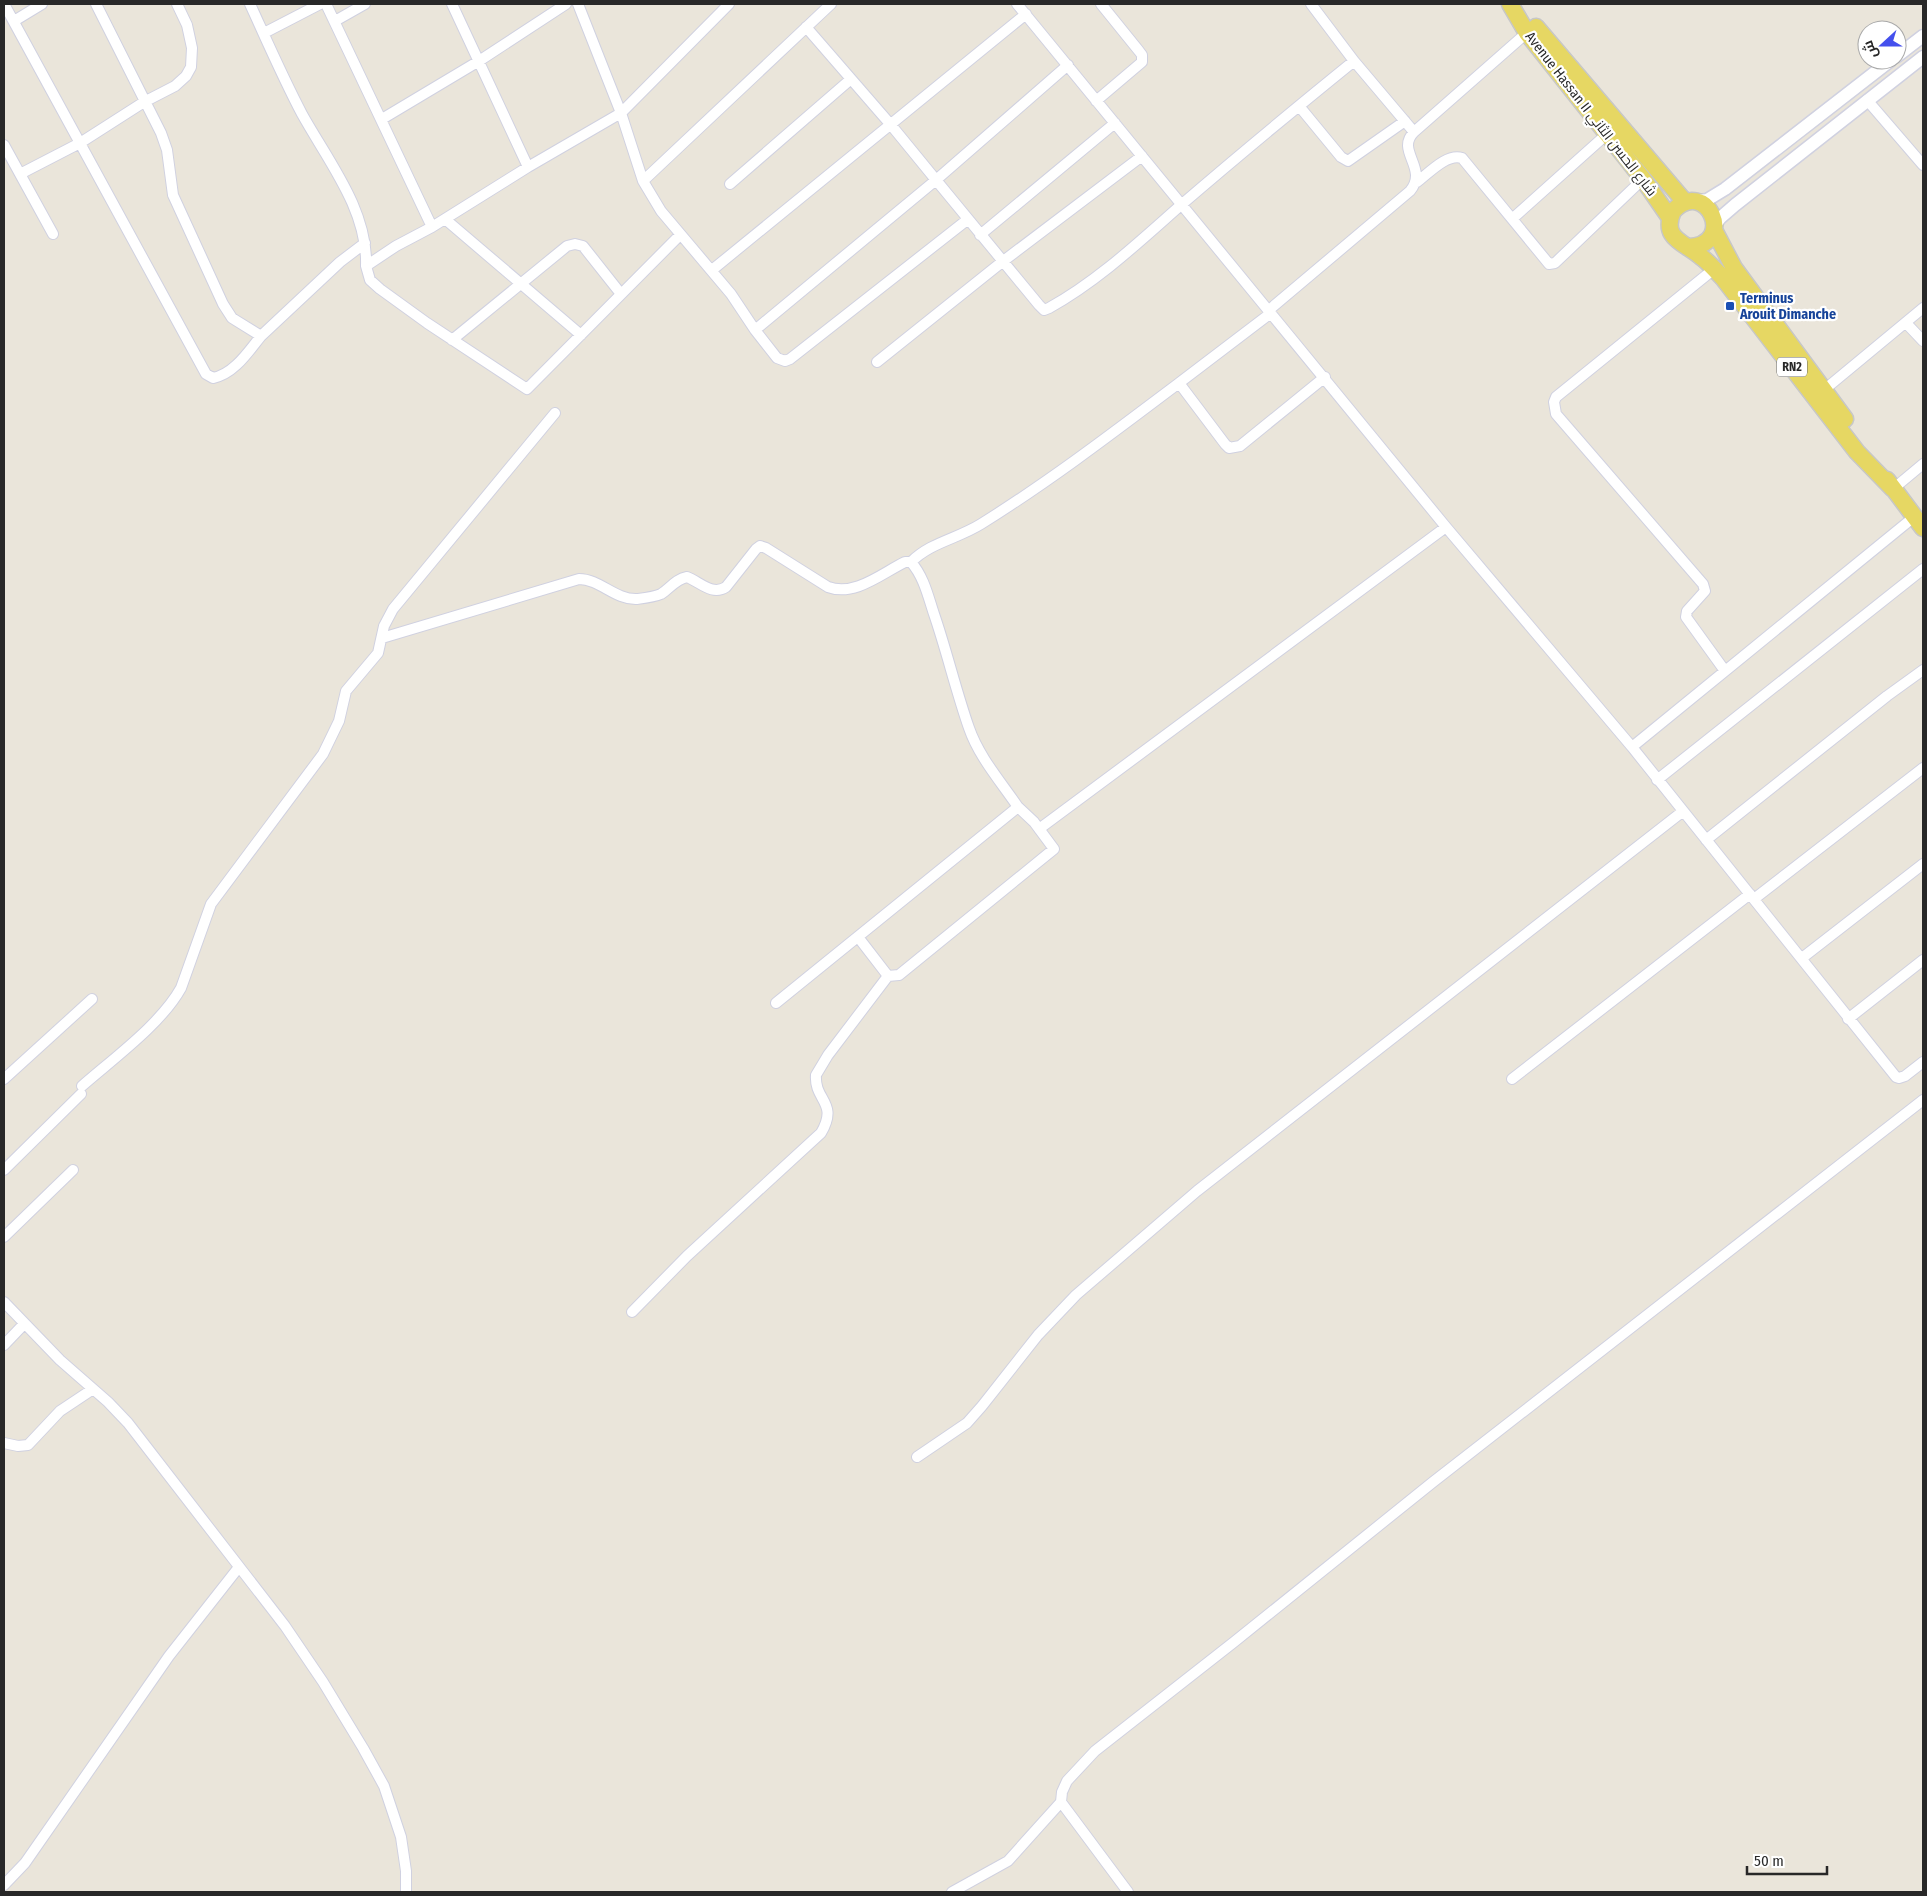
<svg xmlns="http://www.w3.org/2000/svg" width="1927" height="1896" viewBox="0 0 1927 1896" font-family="'Fira Sans Condensed',Cairo,sans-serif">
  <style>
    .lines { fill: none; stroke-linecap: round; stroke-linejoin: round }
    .minor-casing { stroke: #d0d1e0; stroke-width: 12 }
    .tertiary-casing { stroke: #d0d1e0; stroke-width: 15 }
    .primary-casing { stroke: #c7c7c7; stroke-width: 19 }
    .minor { stroke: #fff; stroke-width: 10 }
    .tertiary { stroke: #fff; stroke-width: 12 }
    .primary { stroke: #e6d763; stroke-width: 16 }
    .transit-dot { fill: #1a4fb4; stroke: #fff; stroke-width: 2 }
    .labels { text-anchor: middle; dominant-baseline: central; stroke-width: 4.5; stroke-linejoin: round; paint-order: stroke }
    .shield { fill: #fff; stroke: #686868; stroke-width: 1 }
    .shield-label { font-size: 12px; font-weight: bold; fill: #282828 }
    .street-label { font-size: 14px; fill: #282828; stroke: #fff }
    .transit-label { font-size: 14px; font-weight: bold; fill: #164399; stroke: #fff; text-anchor: start }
  </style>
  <rect width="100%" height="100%" fill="#eae5da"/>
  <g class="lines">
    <g class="minor-casing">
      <path id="minor" d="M4 4 206 374 213 378C234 374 248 352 261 336
        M96 4 161 133 167 150 173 195 223 304 232 318 261 336 340 262 365 243
        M250 4C267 41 283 78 302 114 328 161 368 210 366 266
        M326 4 432 227 528 167 621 113 729 4
        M452 4 528 167
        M578 4 621 113 643 181 661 211 731 294 755 330 777 358 785 361 790 359 967 220
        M1017 4 1446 527 1632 747 1896 1077 1899 1078 1905 1076 1923 1062
        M1311 4 1354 61
        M14 21 42 4
        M335 21 365 4
        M806 27 891 125 936 180 1068 65
        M264 33 320 4
        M1867 100 1923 165
        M1096 101 1142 62V55L1139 51 1101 4
        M1299 106 1341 157 1348 161 1405 121
        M382 119 479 61 566 4
        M4 145 53 234
        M20 174 80 143 144 102 175 86 186 76 191 67 192 48 187 25 177 4
        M643 181 831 4
        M1417 182C1429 173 1447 153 1462 158L1549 264 1555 263 1643 179
        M730 184 851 79
        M445 219 581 335
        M1512 219 1607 134
        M432 227 396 246 366 266 370 280 380 289 427 323 527 389 680 235
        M980 235 1115 123
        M1714 269 1556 397 1554 402 1556 414 1703 584 1705 591 1687 611 1686 617 1725 671
        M712 270 1026 14
        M1269 310 1410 191C1429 168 1395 151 1414 132
        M1271 313 1179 383 1225 444 1229 448 1240 446 1325 377
        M1906 323 1923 341
        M755 330 936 180 1039 305 1044 310 1049 308C1098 281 1140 241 1181 205 1238 156 1296 108 1354 61L1414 132 1530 30
        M452 340 567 246 575 244 583 246 621 294
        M877 362 1002 262 1142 156
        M1824 390 1923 308
        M1893 489 1923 464
        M911 562C931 542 957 539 981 524 1050 481 1114 432 1179 383
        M382 638 579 579C600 579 615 600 637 599 645 598 654 597 661 594 670 588 676 579 687 577 700 582 712 596 726 587L756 549 760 546 766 548 828 587C855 597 882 573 905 562H911C924 577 928 596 934 614 947 652 956 691 969 728 979 757 1001 782 1018 807
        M1632 747 1914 517
        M1657 780 1923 569
        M1039 829 1446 527
        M1706 840 1887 696 1923 670
        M1754 899 1923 768
        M1802 958 1923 864
        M776 1003 1018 807 1034 822 1054 849 899 975 888 976 885 972 858 937
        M1848 1019 1923 960
        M4 1079 92 999
        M1512 1079 1750 894
        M82 1086C114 1058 161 1024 181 988L211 904 323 754 339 721 346 691 378 653 384 626 393 609 555 413
        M4 1170 81 1094
        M4 1237 73 1170
        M4 1302 60 1360 108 1402 128 1423 285 1626 323 1682 363 1748 384 1786 401 1837 406 1871V1892
        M632 1312 687 1256 821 1133C839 1102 814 1101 816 1075L828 1055 888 976
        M4 1345 24 1324
        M4 1443 18 1446 28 1445 60 1411 93 1389
        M917 1457 967 1423 982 1406 1038 1335 1076 1295 1197 1191 1682 812
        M4 1885 25 1863 169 1656 239 1567
        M952 1892 1008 1861 1061 1802
        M1128 1892 1061 1802 1062 1792 1067 1781 1095 1751 1234 1642 1433 1482 1923 1100"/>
    </g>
    <g class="tertiary-casing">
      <path id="tertiary" d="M1897 56 1923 36
        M1697 201 1707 200 1725 189 1891 60
        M1715 225 1720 218 1735 205 1923 57"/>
    </g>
    <g class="primary-casing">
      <path id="primary" d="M1510 4 1527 33 1643 179 1670 218
        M1536 27 1685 202
        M1714 230 1734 268 1845 419
        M1689 247C1738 244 1706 176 1673 211 1661 238 1683 242 1700 256 1709 262 1716 271 1723 278L1857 452 1893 489
        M1887 480 1923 528"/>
    </g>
    <use href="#minor" class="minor"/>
    <use href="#tertiary" class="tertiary"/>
    <use href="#primary" class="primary"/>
  </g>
  <rect class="transit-dot" x="1725" y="301" width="10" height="10" rx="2.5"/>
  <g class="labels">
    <rect class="shield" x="1777" y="357.5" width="30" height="19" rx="4"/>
    <g class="shield-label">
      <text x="1792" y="367">RN2</text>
    </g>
    <g class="street-label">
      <text transform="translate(1591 114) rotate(52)">Avenue Hassan II شارع الحسن الثاني</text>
    </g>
    <g class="transit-label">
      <text x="1740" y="298">Terminus<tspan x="1740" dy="16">Arouit Dimanche</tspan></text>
    </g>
  </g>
  <rect width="1927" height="1896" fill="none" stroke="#282828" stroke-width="10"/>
  <g transform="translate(1882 45) rotate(249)"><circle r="24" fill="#ffffff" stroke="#a9a9a9"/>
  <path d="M0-4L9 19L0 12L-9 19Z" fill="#4450ed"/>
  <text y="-8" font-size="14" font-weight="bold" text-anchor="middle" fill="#282828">ش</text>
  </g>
  <path d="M1747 1866v8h80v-8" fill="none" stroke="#282828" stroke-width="2.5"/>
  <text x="1754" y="1866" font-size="15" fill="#282828" stroke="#ffffff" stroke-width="4" paint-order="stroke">50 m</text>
</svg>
